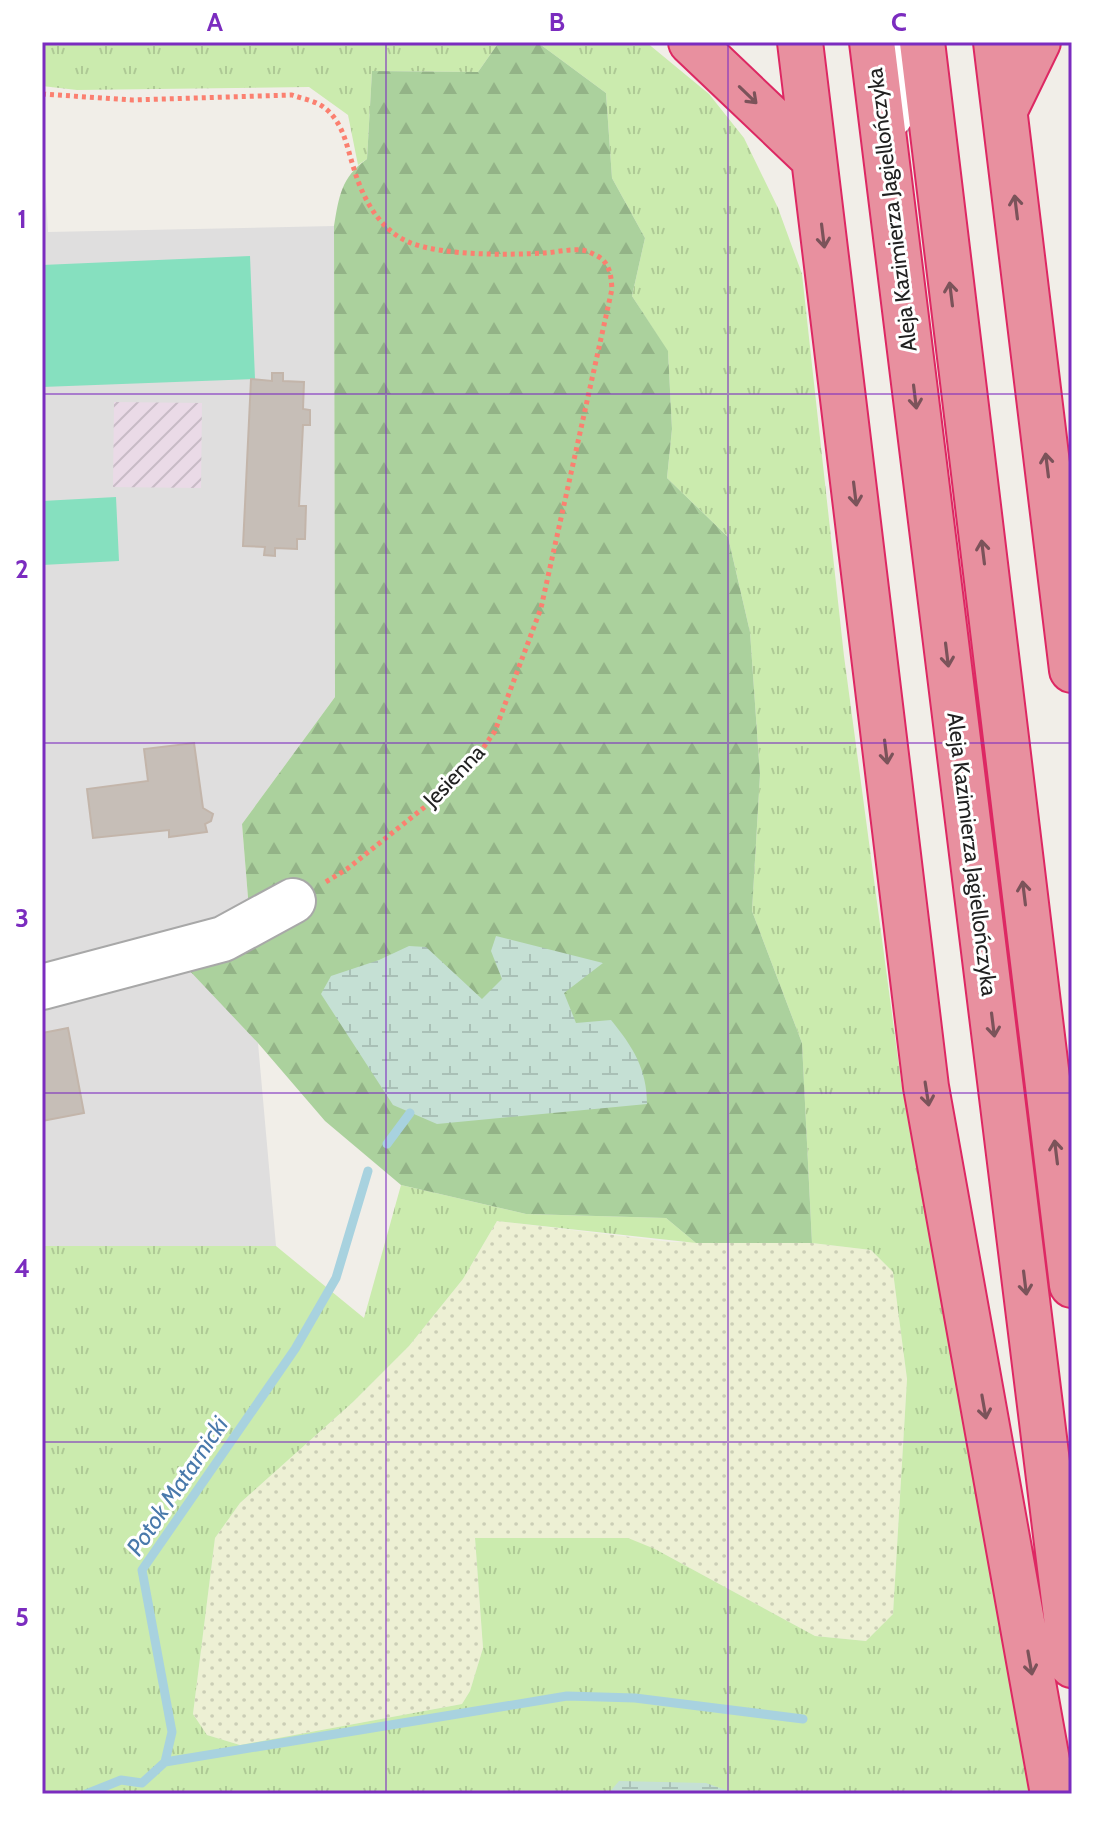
<svg xmlns="http://www.w3.org/2000/svg" width="1114" height="1836" viewBox="0 0 1114 1836" font-family="Cabin,sans-serif">
  <style>
    .residential { fill: #dfdede }
    .industrial { fill: url(#industrial-furrows) }
    .farmland { fill: url(#farmland-dots) }
    .grass { fill: url(#grass-tufts) }
    .forest { fill: url(#forest-firs) }
    .wetland { fill: url(#wetland-marsh) }
    .pitch { fill: #86e0bf }
    .lines { fill: none; stroke-linecap: round; stroke-linejoin: round }
    .stream { stroke: #a8d2df; stroke-width: 9 }
    .building { fill: #c6beb7; stroke: #c3b5aa; stroke-width: 2 }
    .minor-casing { stroke: #a8a8a8; stroke-width: 48 }
    .highway-casing { stroke: #dd2863; stroke-width: 48 }
    .path { stroke: #fb8070; stroke-width: 5; stroke-dasharray: 4 4; stroke-linecap: butt }
    .minor { stroke: #fff; stroke-width: 44 }
    .highway { stroke: #e8909f; stroke-width: 44 }
    .oneway { stroke: #7b535a }
    .grid { fill: none; stroke: #7b2cbf; stroke-width: 2; stroke-opacity: 0.55 }
    .labels { text-anchor: middle; dominant-baseline: central; stroke-width: 6; stroke-linejoin: round; paint-order: stroke }
    .street-label { font-size: 22px; fill: #212121; stroke: #fff }
    .water-label { font-size: 24px; font-style: italic; fill: #4979ab; stroke: #fff }
    .neatline { fill: none; stroke: #7b2cbf; stroke-width: 3 }
    .grid-label { font-size: 26px; text-anchor: middle; font-weight: bold; fill: #7b2cbf }
  </style>
  <defs>
    <pattern id="industrial-furrows" width="10" height="10" patternUnits="userSpaceOnUse" patternTransform="scale(2)"><rect width="10" height="10" fill="#eadae7"/><path d="M-1 1l2-2M0 10L10 0M9 11l2-2" fill="none" stroke="#c8bbc6"/></pattern>
    <pattern id="farmland-dots" width="8" height="8" patternUnits="userSpaceOnUse" patternTransform="scale(2)"><rect width="8" height="8" fill="#edf0d4"/><path d="M2 2h.1M6 6h.1" fill="none" stroke="#cbceb6" stroke-width="1.8" stroke-linecap="round"/></pattern>
    <pattern id="grass-tufts" width="24" height="20" patternUnits="userSpaceOnUse" patternTransform="scale(2)"><rect width="24" height="20" fill="#cbebae"/><path d="M3 7l-1-3M5 7V3M7 7l1-3M15 17l-1-3M17 17v-4M19 17l1-3" fill="none" stroke="#aec995"/></pattern>
    <pattern id="forest-firs" width="22" height="20" patternUnits="userSpaceOnUse" patternTransform="scale(2)"><rect width="22" height="20" fill="#abd19d"/><path d="M5 1l3.5 6h-7zM16 11l3.5 6h-7z" fill="#93b387"/></pattern>
    <pattern id="wetland-marsh" width="20" height="14" patternUnits="userSpaceOnUse" patternTransform="scale(2)"><rect width="20" height="14" fill="#c5e0d4"/><path d="M1 5h8M5 5V1M11 12h8M15 12V8" fill="none" stroke="#a9c0b6"/></pattern>
  </defs>
  <rect width="100%" height="100%" fill="#f1eee8"/>
  <path class="residential" d="M42 125 48 232 334 226 335 697 242 824 249 910 187 967 258 1043 276 1246H42Z"/>
  <path class="industrial" d="M114 402 202 403 201 488 113 487Z"/>
  <path class="farmland" d="M497 1221 671 1242 812 1243 871 1250 893 1272 907 1379 893 1614 866 1641 815 1636 655 1549 475 1539 483 1648 470 1691 462 1704 240 1745 207 1735 193 1714 215 1538 240 1503 353 1402 409 1346 463 1279Z"/>
  <path class="grass" d="M42 42H499L478 72 372 71 367 159 358 165 348 115 309 87 77 90 42 86Z
    M537 42H646L709 94 744 138 778 208 802 274 844 656 901 1081 1031 1794H42V1246H276L364 1318 401 1185 526 1214 666 1218 696 1243 497 1221 463 1279 409 1346 353 1402 240 1503 215 1538 193 1714 207 1735 240 1745 462 1704 470 1691 483 1648 475 1538H628L655 1549 815 1636 866 1641 893 1614 907 1379 893 1272 871 1250 812 1243 802 1043 752 911 760 775 750 632 728 537 667 478 672 429 668 352 632 296 645 238 612 178 606 93Z"/>
  <path class="forest" d="M499 42H537L606 93 612 178 645 238 632 296 668 351 672 429 667 478 728 537 750 632 760 775 752 911 802 1043 812 1243H696L666 1218 526 1214 401 1185 325 1121 258 1043 187 968 249 910 242 824 335 697 334 226C339 197 341 177 367 159L372 71 478 72Z"/>
  <path class="wetland" d="M496 936 603 963 564 993 576 1023 611 1020C633 1047 647 1069 647 1104L437 1124 393 1105 321 994 331 976 379 960 409 946 426 947 482 999 502 979 491 951Z
    M619 1781 706 1783 737 1794H608Z"/>
  <path class="pitch" d="M250 256 255 379 42 387V265Z
    M116 497 119 561 42 565V501Z"/>
  <g class="lines">
    <path class="stream" d="M387 1144 410 1113
      M165 1762 567 1696 635 1698 803 1719
      M86 1794 121 1780 142 1783 165 1762 172 1732 142 1570 295 1349 336 1278 368 1171"/>
  </g>
  <path class="building" d="M272 373H283V381L304 382 303 409 310 410V425H303L299 506H306L305 539H297V549L275 548V556L264 555 265 547 243 546 251 379 272 381Z
    M194 743 203 808 213 814 211 821 205 824 207 832 169 837V830L93 838 87 789 148 781 144 749Z
    M68 1028 84 1113 42 1121V1033Z"/>
  <g class="lines">
    <g class="minor-casing">
      <path id="minor" d="M891 115 897 42
        M42 987 223 939 293 901"/>
    </g>
    <g class="highway-casing">
      <path id="highway" d="M691 42 814 159
        M800 42 926 1087 1053 1794
        M872 42 1072 1665
        M922 42 1072 1285
        M996 42 1072 670
        M1005 110 1038 42"/>
    </g>
    <path class="path" d="M42 94 132 100 292 95C303 99 317 101 326 109 344 124 347 148 354 169 363 199 380 231 411 243 445 256 509 255 545 253 557 252 569 249 582 250 588 251 599 256 603 260 611 269 611 278 612 289L541 608 495 731 481 751 426 806 347 869 324 883"/>
    <use href="#minor" class="minor"/>
    <use href="#highway" class="highway"/>
  </g>
  <defs><path id="oneway-shaft" d="M-6 0H5M1.5-3L5.5 0L1.5 3" fill="none" stroke-width="1.6" stroke-linecap="round" stroke-linejoin="round" transform="scale(2)"/></defs>
  <g class="oneway">
    <use href="#oneway-shaft" transform="translate(748 95) rotate(44)"/>
    <use href="#oneway-shaft" transform="translate(1016 207) rotate(-97)"/>
    <use href="#oneway-shaft" transform="translate(823 236) rotate(83)"/>
    <use href="#oneway-shaft" transform="translate(951 294) rotate(-97)"/>
    <use href="#oneway-shaft" transform="translate(915 397) rotate(83)"/>
    <use href="#oneway-shaft" transform="translate(1047 465) rotate(-97)"/>
    <use href="#oneway-shaft" transform="translate(855 494) rotate(83)"/>
    <use href="#oneway-shaft" transform="translate(983 552) rotate(-97)"/>
    <use href="#oneway-shaft" transform="translate(947 655) rotate(83)"/>
    <use href="#oneway-shaft" transform="translate(886 752) rotate(83)"/>
    <use href="#oneway-shaft" transform="translate(1024 893) rotate(-97)"/>
    <use href="#oneway-shaft" transform="translate(993 1025) rotate(83)"/>
    <use href="#oneway-shaft" transform="translate(927 1094) rotate(81)"/>
    <use href="#oneway-shaft" transform="translate(1056 1152) rotate(-97)"/>
    <use href="#oneway-shaft" transform="translate(1025 1283) rotate(83)"/>
    <use href="#oneway-shaft" transform="translate(984 1407) rotate(80)"/>
    <use href="#oneway-shaft" transform="translate(1030 1663) rotate(80)"/>
  </g>
  <path class="grid" d="M386 42V1794M728 42V1794M42 394H1072M42 743H1072M42 1093H1072M42 1442H1072"/>
  <g class="labels">
    <g class="street-label">
      <text transform="translate(892 210) rotate(-97)">Aleja Kazimierza Jagiellończyka</text>
      <text transform="translate(454 776) rotate(-46)">Jesienna</text>
      <text transform="translate(972 854) rotate(83)">Aleja Kazimierza Jagiellończyka</text>
    </g>
    <g class="water-label">
      <text transform="translate(177 1486) rotate(-56)">Potok Matarnicki</text>
    </g>
  </g>
  <rect width="1114" height="1836" fill="none" stroke="#ffffff" stroke-width="88"/>
  <rect x="44" y="44" width="1026" height="1748" class="neatline"/>
  <g class="grid-label">
    <text x="215" y="31">A</text>
    <text x="557" y="31">B</text>
    <text x="899" y="31">C</text>
    <text x="22" y="228">1</text>
    <text x="22" y="578">2</text>
    <text x="22" y="927">3</text>
    <text x="22" y="1277">4</text>
    <text x="22" y="1626">5</text>
  </g>
</svg>
